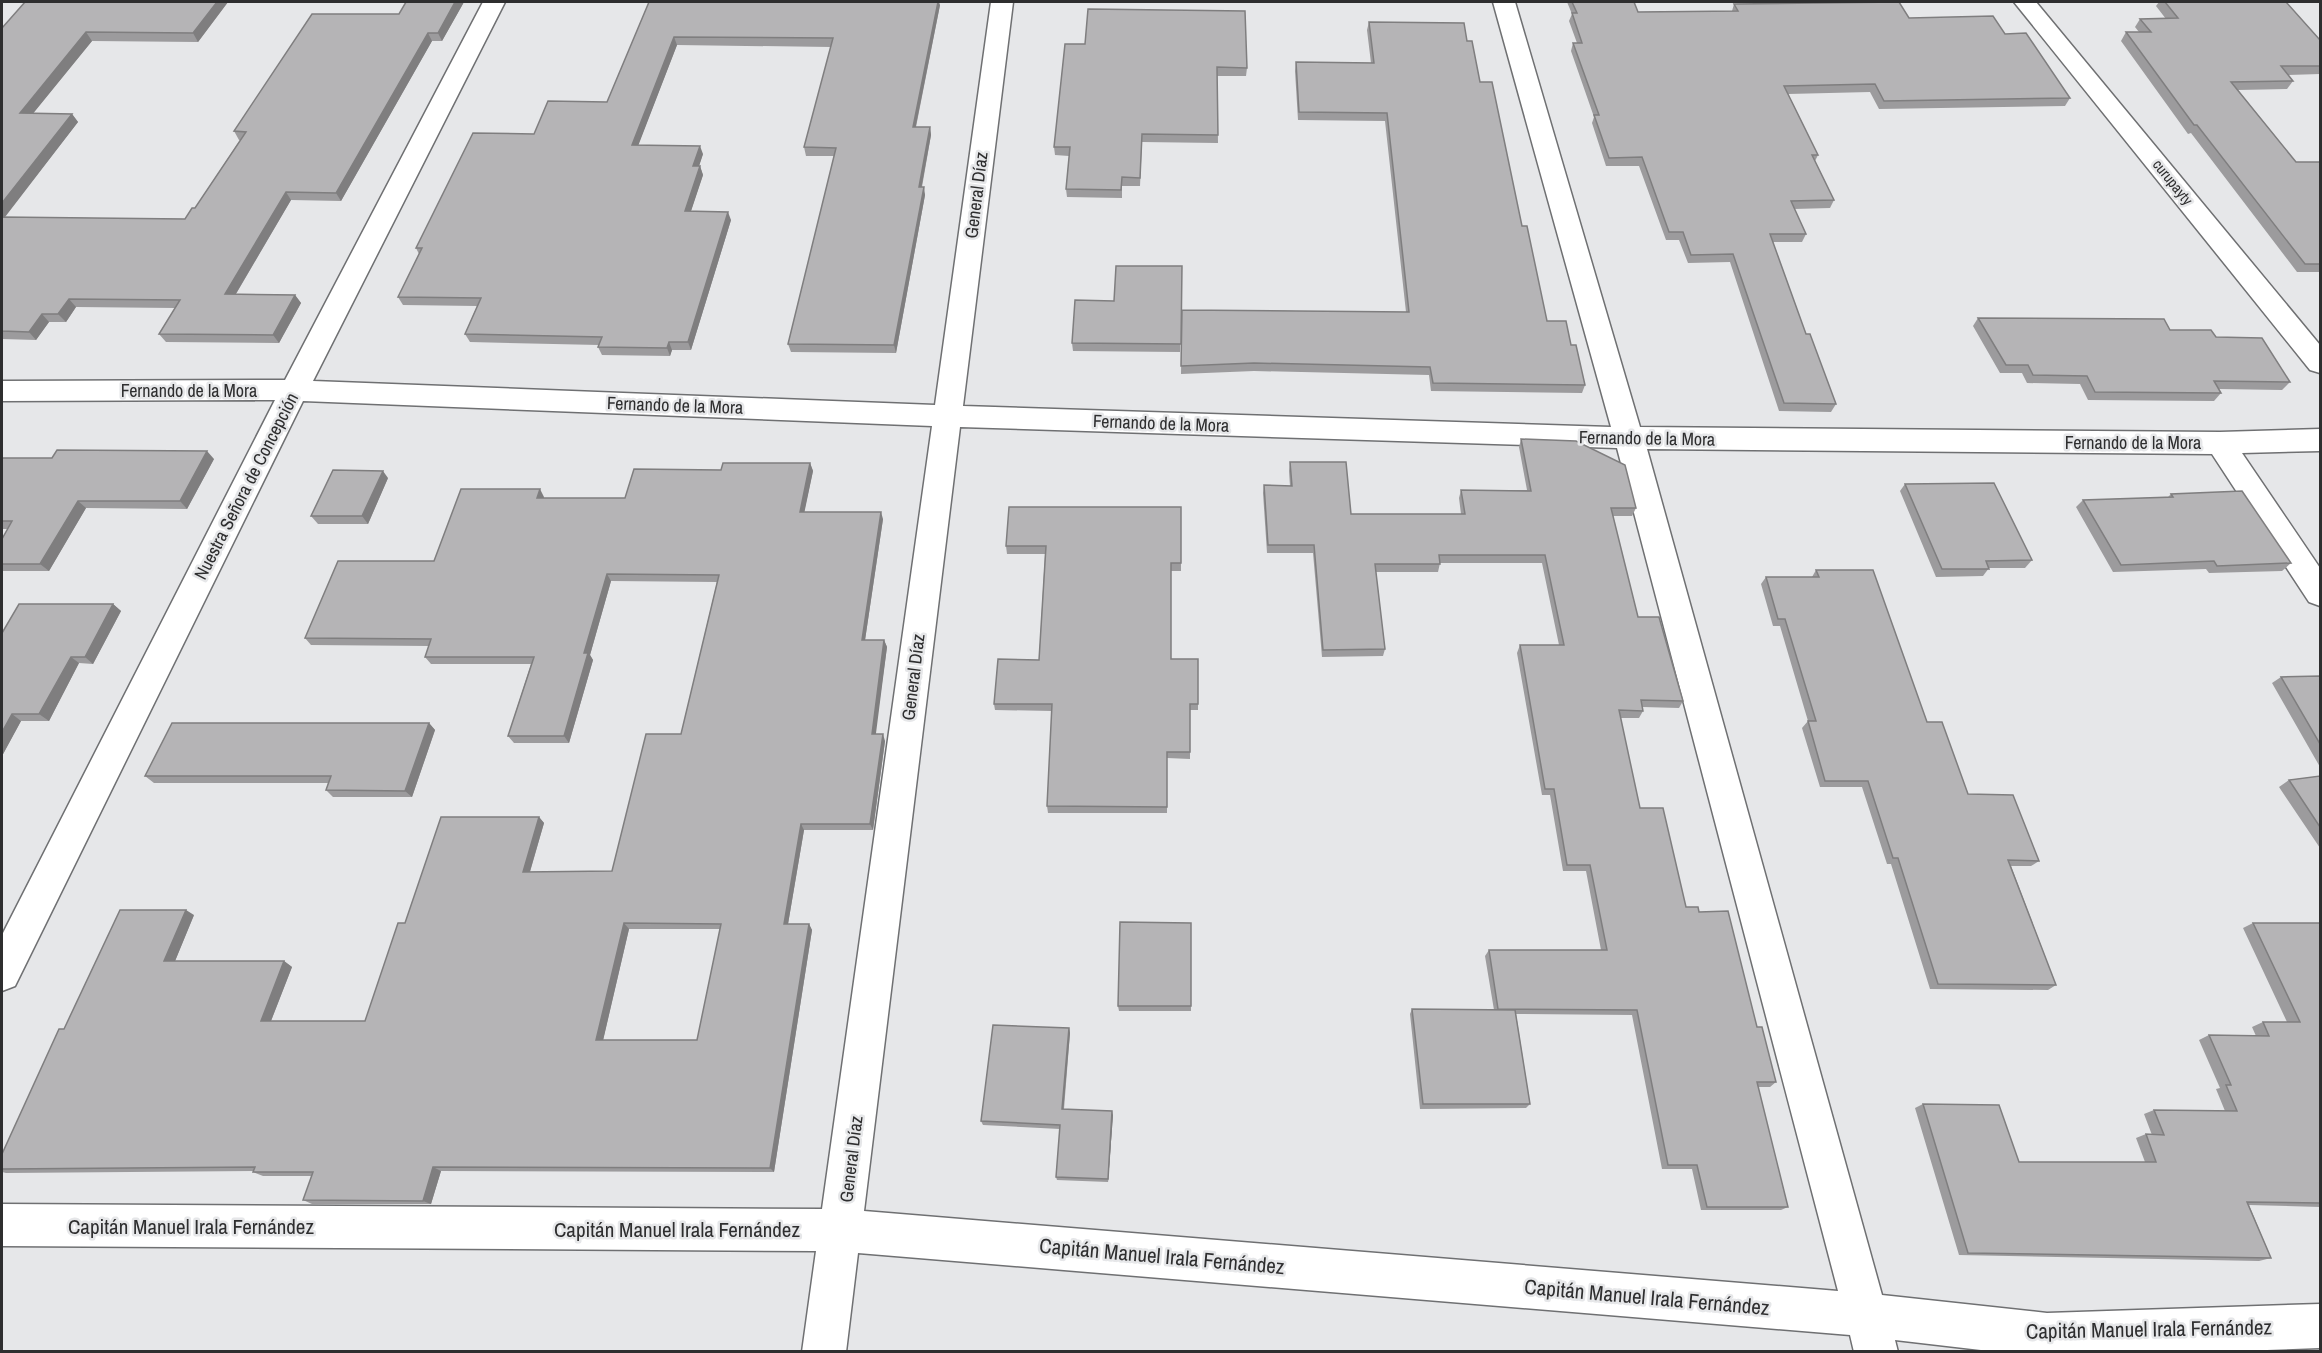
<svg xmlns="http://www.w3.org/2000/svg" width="2322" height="1353" viewBox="0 0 2322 1353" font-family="'Archivo Narrow',sans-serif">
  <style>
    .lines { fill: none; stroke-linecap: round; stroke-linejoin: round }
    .street-casing { stroke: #6f7072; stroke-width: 3 }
    .street { fill: #fff; fill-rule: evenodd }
    .wall { fill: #9c9b9d; fill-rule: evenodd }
    .shaded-wall { fill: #7f7e7f }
    .building { fill: #b5b4b6; stroke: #7f7e7f; stroke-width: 1.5; fill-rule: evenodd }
    .labels { text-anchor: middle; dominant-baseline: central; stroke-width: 5; stroke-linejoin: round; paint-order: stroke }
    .far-street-label { font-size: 15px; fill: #2e2e2f; stroke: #e6e7e9 }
    .street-label { font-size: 18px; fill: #2e2e2f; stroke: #e6e7e9 }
    .near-street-label { font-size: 21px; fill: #2e2e2f; stroke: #e6e7e9 }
  </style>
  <rect width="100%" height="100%" fill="#e6e7e9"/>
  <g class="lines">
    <g class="street-casing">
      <path id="street" d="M483 2H505L313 381 935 405 991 2H1013L963 406 1611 427 1493 2H1515L1640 427 2220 432 2320 429V451L2242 453 2320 568V606L2309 602 2212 454 1647 449 1882 1295 2047 1313 2320 1304V1348L2210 1352H1998L1895 1340 1898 1352H1854L1850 1335 858 1253 846 1352H802L816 1251 2 1246V1204L822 1209 932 426 303 401 15 986 2 991V935L275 400 2 401V381L285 380ZM960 427 1617 448 1838 1291 864 1211Z
        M2014 2H2036L2320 345V373L2310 370Z"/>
    </g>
    <use href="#street" class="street"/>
  </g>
  <path class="wall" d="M228 2 198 42 92 41 33 113 72 114 78 122 4 217 185 219 195 208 240 140H239L234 131 399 14 464 2 442 41H432L341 201 291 200 236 294 295 295 301 303 279 343 166 342 159 334 175 308 76 307 66 322H49L36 340 2 339V28Z
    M649 2 940 5 916 127H930L931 135 922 187 925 195 896 353 791 352 788 344 834 156H806L804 147 831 47 677 45 638 145 703 154 699 166H700L703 175 691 211 731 220 691 350H672L670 356 602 355 598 347 599 345 470 342 465 334 477 306 403 305 398 297 419 254 416 248 534 134 607 102Z
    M1567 2H1634L1638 12 1732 11 1734 4 1909 18 2005 34 2070 98 2065 106 1879 109 1870 92 1788 94 1818 155 1815 161 1834 200 1830 208 1794 209 1806 234 1802 242H1773L1806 334 1836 404 1831 412 1779 411 1730 262 1688 263 1679 240H1666L1639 166H1606L1592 123 1594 117 1571 51 1573 43H1577L1569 21 1572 14Z
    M2159 2H2286L2320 40V74L2288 75 2293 81 2287 89 2238 90 2296 162H2320V272H2297L2191 133 2188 134 2121 41 2126 32H2139L2135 27 2140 19H2166L2156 6Z
    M1369 22 1467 41 1522 226 1547 321 1571 345 1585 385 1582 393 1431 391 1429 375 1254 371 1181 374 1182 310 1406 312 1385 121 1298 120 1295 71 1296 62 1371 63 1367 30Z
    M1065 44 1247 68 1246 76H1217L1218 143 1142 142 1140 186H1122V198L1067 197 1066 189 1069 156 1055 155 1054 147Z
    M1182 266 1180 352 1073 351 1072 343 1114 301Z
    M1978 318 2170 330 2290 382 2282 390 2219 389 2221 393 2214 401 2088 400 2080 384 2027 383 2022 373H2000L1973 326Z
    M1521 439 1636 508 1632 516H1613L1638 617 1683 701 1679 708 1643 707V711L1639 718H1620L1640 808 1686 907 1699 912 1757 1027 1776 1082 1770 1087H1758L1788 1207 1781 1210H1701L1692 1169H1662L1632 1015 1516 1014 1530 1104 1526 1108 1420 1109 1410 1014 1412 1009 1494 1010 1485 956 1489 950H1601L1586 871H1563L1550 795H1542L1517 653 1520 645H1559L1542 563H1440L1438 572H1376L1385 649 1383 656 1322 657 1313 553H1267L1263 493 1264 485 1290 486 1289 471 1290 462 1351 514H1461L1459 498 1461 490H1527L1519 447Z
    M2 458 214 459 187 509 86 508 49 571H2V539L8 529H2Z
    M810 463 813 471 804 512 883 519 865 640H884L887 647 875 734 885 741 873 830H804L788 924H809L812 930 774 1172 441 1171 431 1204H312L303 1200 312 1176H263L253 1172 254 1171 6 1173 2 1172V1154L64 1029 194 915 175 961H284L292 967 271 1021H365L405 923 539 817 544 823 530 872 612 871 681 734 717 582 611 581 590 655 593 660 569 743H514L508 736 531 664H431L425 657 429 646 311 645 305 638 544 497V498H625L721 470ZM629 929H720L697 1040H603Z
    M388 478 368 524H318L311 516Z
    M1905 484 2032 560 2025 568H1989L1983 576 1936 577 1900 491Z
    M2171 494 2291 563 2282 571 2209 573 2206 569 2113 572 2076 507 2083 500 2168 497Z
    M1181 507V571H1171V659L1198 704V710H1190V759L1167 758V813H1048L1047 806 1052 711 995 710 994 704 1039 660 1045 554H1007L1006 546Z
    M1816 570 1927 722 1968 794 2039 861 2031 866H2011L2056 985 2048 990 1930 989 1891 864H1887L1862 787H1820L1802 728 1808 721 1780 626H1773L1761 584 1766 577H1812Z
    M113 604 121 611 93 664 79 663 49 721H21L2 756V633Z
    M2320 676V767L2272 683 2281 677Z
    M429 723 435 730 412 797H333L326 790 328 783H154L145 776Z
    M2320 776V848L2279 787 2289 780Z
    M1191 923V1011H1119L1118 1006Z
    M2253 923H2320V1207L2249 1205 2271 1258 2259 1261 1959 1255 1915 1108 1923 1104 2019 1162H2145L2136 1138 2146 1134 2152 1135 2144 1114 2154 1110 2225 1111 2216 1089 2220 1088 2199 1040 2209 1035 2256 1036 2252 1027 2263 1022H2287L2243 928Z
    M1069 1028 1070 1033 1064 1109 1113 1115 1108 1182 1057 1180 1056 1177 1060 1129 983 1125 981 1121Z"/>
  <path class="shaded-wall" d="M217 2H228L198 42 193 33Z
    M455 2H464L442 41 438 33Z
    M938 2H939L940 5 914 135 913 127Z
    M86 32 92 41 27 121 20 113Z
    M428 33 432 41 341 201 336 193Z
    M674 37 677 45 635 154 632 145Z
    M72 114 78 122 2 221V203Z
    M930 127 931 135 920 195 919 187Z
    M700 146 703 154 696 175 693 166Z
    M700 166 703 175 688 220 685 211Z
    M924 187 925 195 896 353 894 345Z
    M286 192 291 200 231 302 225 294Z
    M728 212 731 220 691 350 688 342Z
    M295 295 301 303 279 343 273 335Z
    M69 299 76 307 66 322 58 314Z
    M42 314 49 322 36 340 29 332Z
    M669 342 672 350 670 356 667 348Z
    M207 451 214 459 187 509 180 501Z
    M810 463 813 471 803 519 800 512Z
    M383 471 388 478 368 524 362 516Z
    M540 489 544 497 541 505 537 498Z
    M78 501 86 508 49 571 40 564Z
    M881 512 883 519 864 647 862 640Z
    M607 574 611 581 590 655 593 660 569 743 564 736 584 653Z
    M113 604 121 611 93 664 85 657Z
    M884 640 887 647 875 741 872 734Z
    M71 657 79 663 49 721 39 714Z
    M12 714 21 721 2 756V732Z
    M429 723 435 730 412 797 405 791Z
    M883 734 885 741 873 830 870 824Z
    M539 817 544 823 528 878 523 872Z
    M801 824 804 830 787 930 784 924Z
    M186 910 194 915 173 966 164 961Z
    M624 923 629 929 602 1045 596 1040Z
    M809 924 812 930 774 1172 770 1168Z
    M284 961 292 967 269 1026 261 1021Z
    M1069 1028 1070 1033 1063 1113 1062 1109Z
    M1112 1111 1113 1115 1108 1182V1179Z
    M433 1167 441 1171 431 1204 423 1201Z"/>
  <path class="building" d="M25 2H217L193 33 86 32 20 113 72 114 2 203V28Z
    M406 2H455L438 33H428L336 193 286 192 225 294 295 295 273 335 159 334 180 300 69 299 58 314H42L29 332 2 331V217L185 219 192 208H195L246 132 234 131 312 14H399Z
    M649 2H938L913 127H930L919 187H924L894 345 788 344 836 148 804 147 833 38 674 37 632 145 700 146 693 166H700L685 211 728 212 688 342H669L667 348 598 347 602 337 465 334 481 298 398 297 422 248H416L473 133 534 134 548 101 607 102Z
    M1572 2H1634L1638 12 1738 11 1734 4 1899 2 1909 18 1993 16 2005 34 2026 33 2070 98 1884 101 1875 84 1784 86 1818 155H1812L1834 200 1791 201 1806 234H1770L1806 334H1810L1836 404 1784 403 1733 254 1691 255 1683 232H1669L1642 157 1609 158 1594 115H1599L1573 43H1582L1572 13H1577Z
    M2165 2H2286L2320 40V66H2281L2293 81 2231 82 2296 162H2320V264H2305L2197 125H2194L2126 32H2151L2140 19 2178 18Z
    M1088 9 1245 11 1247 68 1217 67 1218 135 1142 134 1140 178 1122 177 1121 190 1066 189 1070 147H1054L1065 44H1085Z
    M1369 22 1464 23 1467 41H1472L1480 82H1492L1522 226H1527L1547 321H1566L1571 345H1576L1585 385 1433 383 1430 367 1254 363 1181 366 1182 310 1409 312 1387 113 1299 112 1296 62 1374 63Z
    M1116 266H1182L1181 344 1072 343 1075 300 1114 301Z
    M1978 318 2164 319 2170 330H2211L2216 337 2262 338 2290 382 2214 381 2221 393 2095 392 2087 376 2033 375 2028 365H2006Z
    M1521 439 1576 441 1625 465 1636 508H1611L1638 617H1659L1683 701 1641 700 1643 711 1619 710 1640 808H1663L1686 907H1698L1699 912 1728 911 1757 1027H1762L1776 1082H1757L1788 1207H1707L1697 1165H1668L1637 1010 1498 1009 1489 950H1607L1590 865H1567L1554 789H1545L1520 645H1564L1545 555H1439L1440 564H1375L1385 649 1323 650 1314 545H1268L1264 485 1292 486 1290 462H1346L1351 514H1465L1461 490 1531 491Z
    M57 450 207 451 180 501H78L40 564H2V539L12 521H2V458H52Z
    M723 463H810L800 512H881L862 640H884L872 734H883L870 824H801L784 924H809L770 1168 433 1167 423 1201 303 1200 313 1172H253L255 1167 2 1169V1154L59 1029H64L120 910H186L164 961H284L261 1021H365L398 923H405L441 817H539L523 872 612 871 646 734H681L719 575 607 574 584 653H588L564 736H508L534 657H425L431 639 305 638 338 561H434L461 489H540L537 498H625L634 469 721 470ZM624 923 721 924 697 1040H596Z
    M333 470 383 471 362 516H311Z
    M1994 483 2032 560 1986 561 1989 569H1942L1905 484Z
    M2242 491 2291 563 2217 566 2214 561 2121 565 2083 500 2173 497 2171 494Z
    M1009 507H1181V563H1171V659H1198V704H1190V752H1167V807L1047 806 1052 704H994L998 659 1039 660 1046 546H1006Z
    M1816 570H1873L1927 722H1942L1968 794 2013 795 2039 861 2008 860 2056 985 1938 984 1898 858H1893L1868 781H1825L1808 721H1816L1785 619H1778L1766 577H1819Z
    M19 604H113L85 657H71L39 714H12L2 732V633Z
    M2320 676V744L2281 677Z
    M172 723H429L405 791 326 790 331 776H145Z
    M2320 776V827L2289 780Z
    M1120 922 1191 923V1006H1118Z
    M2253 923H2320V1203L2247 1202 2271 1258 1968 1253 1923 1104 1999 1105 2019 1162H2156L2146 1134 2164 1135 2154 1110 2237 1111 2226 1085H2231L2209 1035 2269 1036 2263 1022H2300Z
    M1412 1009 1515 1010 1530 1104H1423Z
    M993 1025 1069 1028 1062 1109 1112 1111 1108 1179 1056 1177 1060 1125 981 1121Z"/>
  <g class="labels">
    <g class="far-street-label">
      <text transform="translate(2173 182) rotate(51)">curupayty</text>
    </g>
    <g class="street-label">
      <text transform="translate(976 195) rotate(-83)">General Díaz</text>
      <text x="189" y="390">Fernando de la Mora</text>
      <text transform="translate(675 405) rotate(2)">Fernando de la Mora</text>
      <text transform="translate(1161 423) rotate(2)">Fernando de la Mora</text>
      <text transform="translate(1647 438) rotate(1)">Fernando de la Mora</text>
      <text x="2133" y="442">Fernando de la Mora</text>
      <text transform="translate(246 486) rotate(-63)">Nuestra Señora de Concepción</text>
      <text transform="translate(913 677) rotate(-83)">General Díaz</text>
      <text transform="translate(851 1159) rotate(-83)">General Díaz</text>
    </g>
    <g class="near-street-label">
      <text x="191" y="1226">Capitán Manuel Irala Fernández</text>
      <text x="677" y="1229">Capitán Manuel Irala Fernández</text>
      <text transform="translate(1162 1256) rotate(5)">Capitán Manuel Irala Fernández</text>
      <text transform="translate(1647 1297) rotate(5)">Capitán Manuel Irala Fernández</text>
      <text transform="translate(2149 1329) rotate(-1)">Capitán Manuel Irala Fernández</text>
    </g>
  </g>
  <rect width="2322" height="1353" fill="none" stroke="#2e2e2f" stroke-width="6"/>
</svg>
